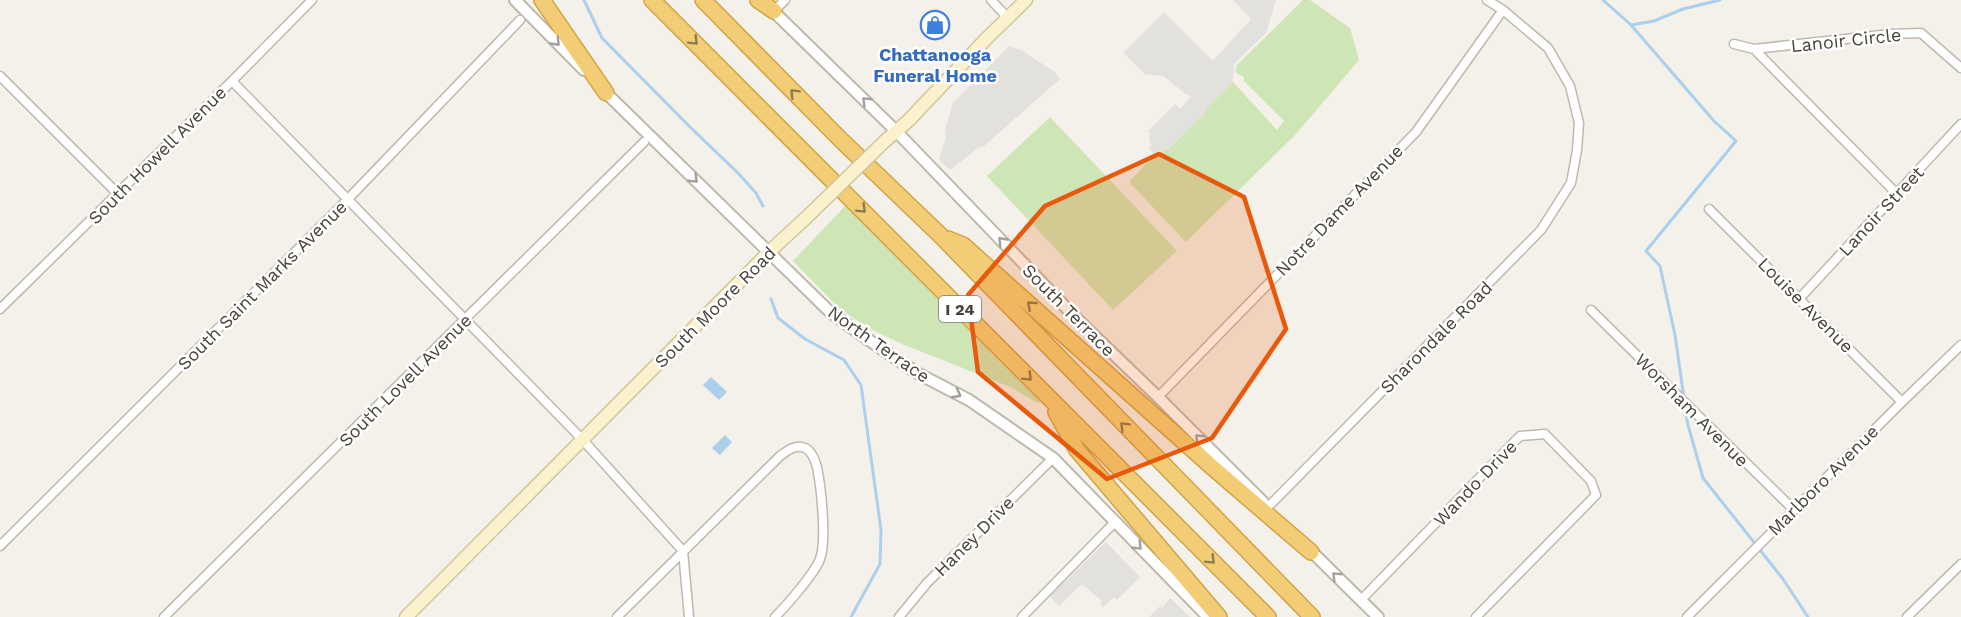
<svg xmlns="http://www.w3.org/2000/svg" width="1961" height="617" viewBox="0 0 1961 617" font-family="'Work Sans',sans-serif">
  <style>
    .green { fill: #cee5b6 }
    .parking { fill: #e3e1de }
    .water { fill: #accfec }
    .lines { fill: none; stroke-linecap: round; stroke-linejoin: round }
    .stream { stroke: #accfec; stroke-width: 3 }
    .minor-casing { stroke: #bfb9ad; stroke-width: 11 }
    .tertiary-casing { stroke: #bfb9ad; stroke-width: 14 }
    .secondary-casing { stroke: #d0c59d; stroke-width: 15 }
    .motorway-casing { stroke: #d2a346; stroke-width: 18 }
    .minor { stroke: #fff; stroke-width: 8 }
    .tertiary { stroke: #fff; stroke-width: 10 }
    .secondary { stroke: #fbf1cd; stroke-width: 12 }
    .motorway { stroke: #f3cd76; stroke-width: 15 }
    .secondary-bridge-casing { stroke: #d0c59d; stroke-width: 15; stroke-linecap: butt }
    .secondary-bridge { stroke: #fbf1cd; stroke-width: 12 }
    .oneway { stroke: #8c7a51 }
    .oneway2 { stroke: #a3a09c }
    .marked { fill: #e8590c; fill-opacity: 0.2; stroke: #e8590c; stroke-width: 4.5; stroke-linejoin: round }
    .labels { text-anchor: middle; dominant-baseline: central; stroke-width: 5; stroke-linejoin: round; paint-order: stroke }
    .shield { fill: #fff; stroke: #7e7b74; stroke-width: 1.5 }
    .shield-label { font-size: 16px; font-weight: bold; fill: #474239 }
    .street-label { font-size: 18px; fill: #474239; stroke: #fff }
    .shop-label { font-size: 18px; font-weight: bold; fill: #366cbe; stroke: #fff }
  </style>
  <rect width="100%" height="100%" fill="#f4f1ea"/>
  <path class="green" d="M1303 0H1310L1350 28 1359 60 1296 134 1186 242 1129 182 1154 155 1168 149 1205 113 1206 108 1233 82 1277 130 1284 121 1244 81V77L1236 73V66Z
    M1050 117 1177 251 1113 310 987 176Z
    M847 204 1042 400V402L1037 403 1013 388 902 344 877 332 853 318 835 304 793 261Z"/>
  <path class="parking" d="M1233 0H1276L1266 33 1234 64 1233 82 1207 108 1205 113 1168 149 1154 155 1148 147 1151 146 1149 137 1151 134 1148 131 1175 104 1180 109 1191 96 1186 94 1163 76 1145 74 1123 53 1164 12 1213 61 1251 19Z
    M1009 46 1021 50 1055 72 1060 79 984 146 978 148 950 170 939 160 946 137 945 130 953 103Z
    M1106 542 1140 577 1117 600 1114 597 1103 607 1100 604 1102 601 1082 584 1059 606 1050 596Z
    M1170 598 1190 617H1149L1160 606 1162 608Z"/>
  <path class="water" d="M711 377 727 392 719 400 703 385Z
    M725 435 732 442 720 455 712 448Z"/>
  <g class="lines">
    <path class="stream" d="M584 0 602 38 690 127 738 173 756 193 763 206
      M1603 0 1631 25 1714 121 1736 141 1646 251 1660 266 1675 335 1684 398
      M1631 25 1654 21 1683 9 1720 0
      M771 299 778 318 805 339 844 360 861 385 881 530 880 564 851 617
      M1685 407 1688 425 1703 478 1783 579 1808 617"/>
    <g class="minor-casing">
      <path id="minor" d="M991 0 1008 18
        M774 11 785 0
        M1734 44 1754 49 1897 194
        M1754 49 1891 34 1921 33 1961 68
        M0 76 118 194
        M232 81 582 439 683 551 689 617
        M1709 209 1902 402
        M1800 298 1961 124
        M0 309 232 81 312 0
        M1591 310 1794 510
        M1158 397 1416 132 1503 10
        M1268 507 1541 230 1571 183 1577 150 1579 123 1570 86 1548 48 1503 10 1487 0
        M0 546 347 200 520 20
        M1361 600 1520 436 1545 434 1591 481 1596 495 1476 617
        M164 617 644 142
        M617 617 780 456C787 451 795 444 805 448 812 451 815 460 817 467 821 487 827 540 820 559 815 573 786 606 775 617
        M899 617 927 583 1053 458
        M1022 617 1115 522
        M1687 617 1902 402 1961 345
        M1907 617 1961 564"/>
    </g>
    <g class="tertiary-casing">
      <path id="tertiary" d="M515 0 584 70
        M770 8 896 131 1075 317 1158 397 1263 502
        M601 88 829 311 863 336 917 373 969 400 1053 458 1208 617
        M1308 548 1378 617"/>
    </g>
    <g class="secondary-casing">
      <path id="secondary" d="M885 141 908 121 987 38 1026 0
        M406 617 769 252 809 215"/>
    </g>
    <g class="motorway-casing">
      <path id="motorway" d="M542 0 606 93
        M652 0 1268 617
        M703 0 840 139 940 235 1312 617
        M758 0 774 11
        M948 239 963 245 1212 467 1311 552
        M1056 412 1077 450 1219 617"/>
    </g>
    <use href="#minor" class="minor"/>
    <use href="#tertiary" class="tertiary"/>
    <use href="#secondary" class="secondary"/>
    <use href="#motorway" class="motorway"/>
    <g class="secondary-bridge-casing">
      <path id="secondary-bridge" d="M809 215 885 141"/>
    </g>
    <use href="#secondary-bridge" class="secondary-bridge"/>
  </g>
  <defs><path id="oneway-chevron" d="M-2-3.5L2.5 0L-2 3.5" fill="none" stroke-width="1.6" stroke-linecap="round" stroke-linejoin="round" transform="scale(1.5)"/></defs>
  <g class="oneway">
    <use href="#oneway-chevron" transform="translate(694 41) rotate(45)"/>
    <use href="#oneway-chevron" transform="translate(794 93) rotate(-135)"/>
    <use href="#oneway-chevron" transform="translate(862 209) rotate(45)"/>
    <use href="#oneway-chevron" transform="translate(1031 305) rotate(-138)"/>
    <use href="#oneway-chevron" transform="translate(1028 377) rotate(45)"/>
    <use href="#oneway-chevron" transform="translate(1124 426) rotate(-135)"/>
    <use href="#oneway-chevron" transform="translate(1211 560) rotate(45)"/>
  </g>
  <g class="oneway2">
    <use href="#oneway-chevron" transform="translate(556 42) rotate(46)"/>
    <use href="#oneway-chevron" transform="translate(866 101) rotate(-136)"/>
    <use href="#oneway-chevron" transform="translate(694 179) rotate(44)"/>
    <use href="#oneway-chevron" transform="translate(1002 241) rotate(-134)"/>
    <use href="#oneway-chevron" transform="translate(957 394) rotate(28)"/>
    <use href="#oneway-chevron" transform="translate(1199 438) rotate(-135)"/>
    <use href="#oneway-chevron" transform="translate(1138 546) rotate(45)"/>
    <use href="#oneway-chevron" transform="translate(1336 576) rotate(-136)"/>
  </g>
  <path class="marked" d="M1159 154 1244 197 1286 329 1212 438 1107 479 978 372 968 295 1045 206Z"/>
  <defs>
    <g id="shop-ring" transform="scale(1.5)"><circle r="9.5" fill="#fff" stroke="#3f7fe0" stroke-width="1.5"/><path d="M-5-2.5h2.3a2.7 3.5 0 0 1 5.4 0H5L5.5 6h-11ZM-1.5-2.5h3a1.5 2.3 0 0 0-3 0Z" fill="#3f7fe0"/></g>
  </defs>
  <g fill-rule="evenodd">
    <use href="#shop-ring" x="935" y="25"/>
  </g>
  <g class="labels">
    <rect class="shield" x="939" y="296" width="42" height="26" rx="4.5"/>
    <g class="shield-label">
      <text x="960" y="309">I 24</text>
    </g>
    <g class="street-label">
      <text transform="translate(1846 40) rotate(-6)">Lanoir Circle</text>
      <text transform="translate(157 155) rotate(-45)">South Howell Avenue</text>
      <text transform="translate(1339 210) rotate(-46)">Notre Dame Avenue</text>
      <text transform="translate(1881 211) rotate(-47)">Lanoir Street</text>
      <text transform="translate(262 285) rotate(-45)">South Saint Marks Avenue</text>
      <text transform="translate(1806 305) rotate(45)">Louise Avenue</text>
      <text transform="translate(715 307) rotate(-45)">South Moore Road</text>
      <text transform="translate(1069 310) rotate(45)">South Terrace</text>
      <text transform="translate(1436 337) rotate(-45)">Sharondale Road</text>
      <text transform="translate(879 344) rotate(35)">North Terrace</text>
      <text transform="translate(405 380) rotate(-45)">South Lovell Avenue</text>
      <text transform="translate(1692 410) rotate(45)">Worsham Avenue</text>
      <text transform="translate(1823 480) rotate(-45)">Marlboro Avenue</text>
      <text transform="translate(1475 483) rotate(-46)">Wando Drive</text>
      <text transform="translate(974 536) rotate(-45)">Haney Drive</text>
    </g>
    <g class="shop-label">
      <text x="935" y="54">Chattanooga<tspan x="935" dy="21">Funeral Home</tspan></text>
    </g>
  </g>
</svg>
